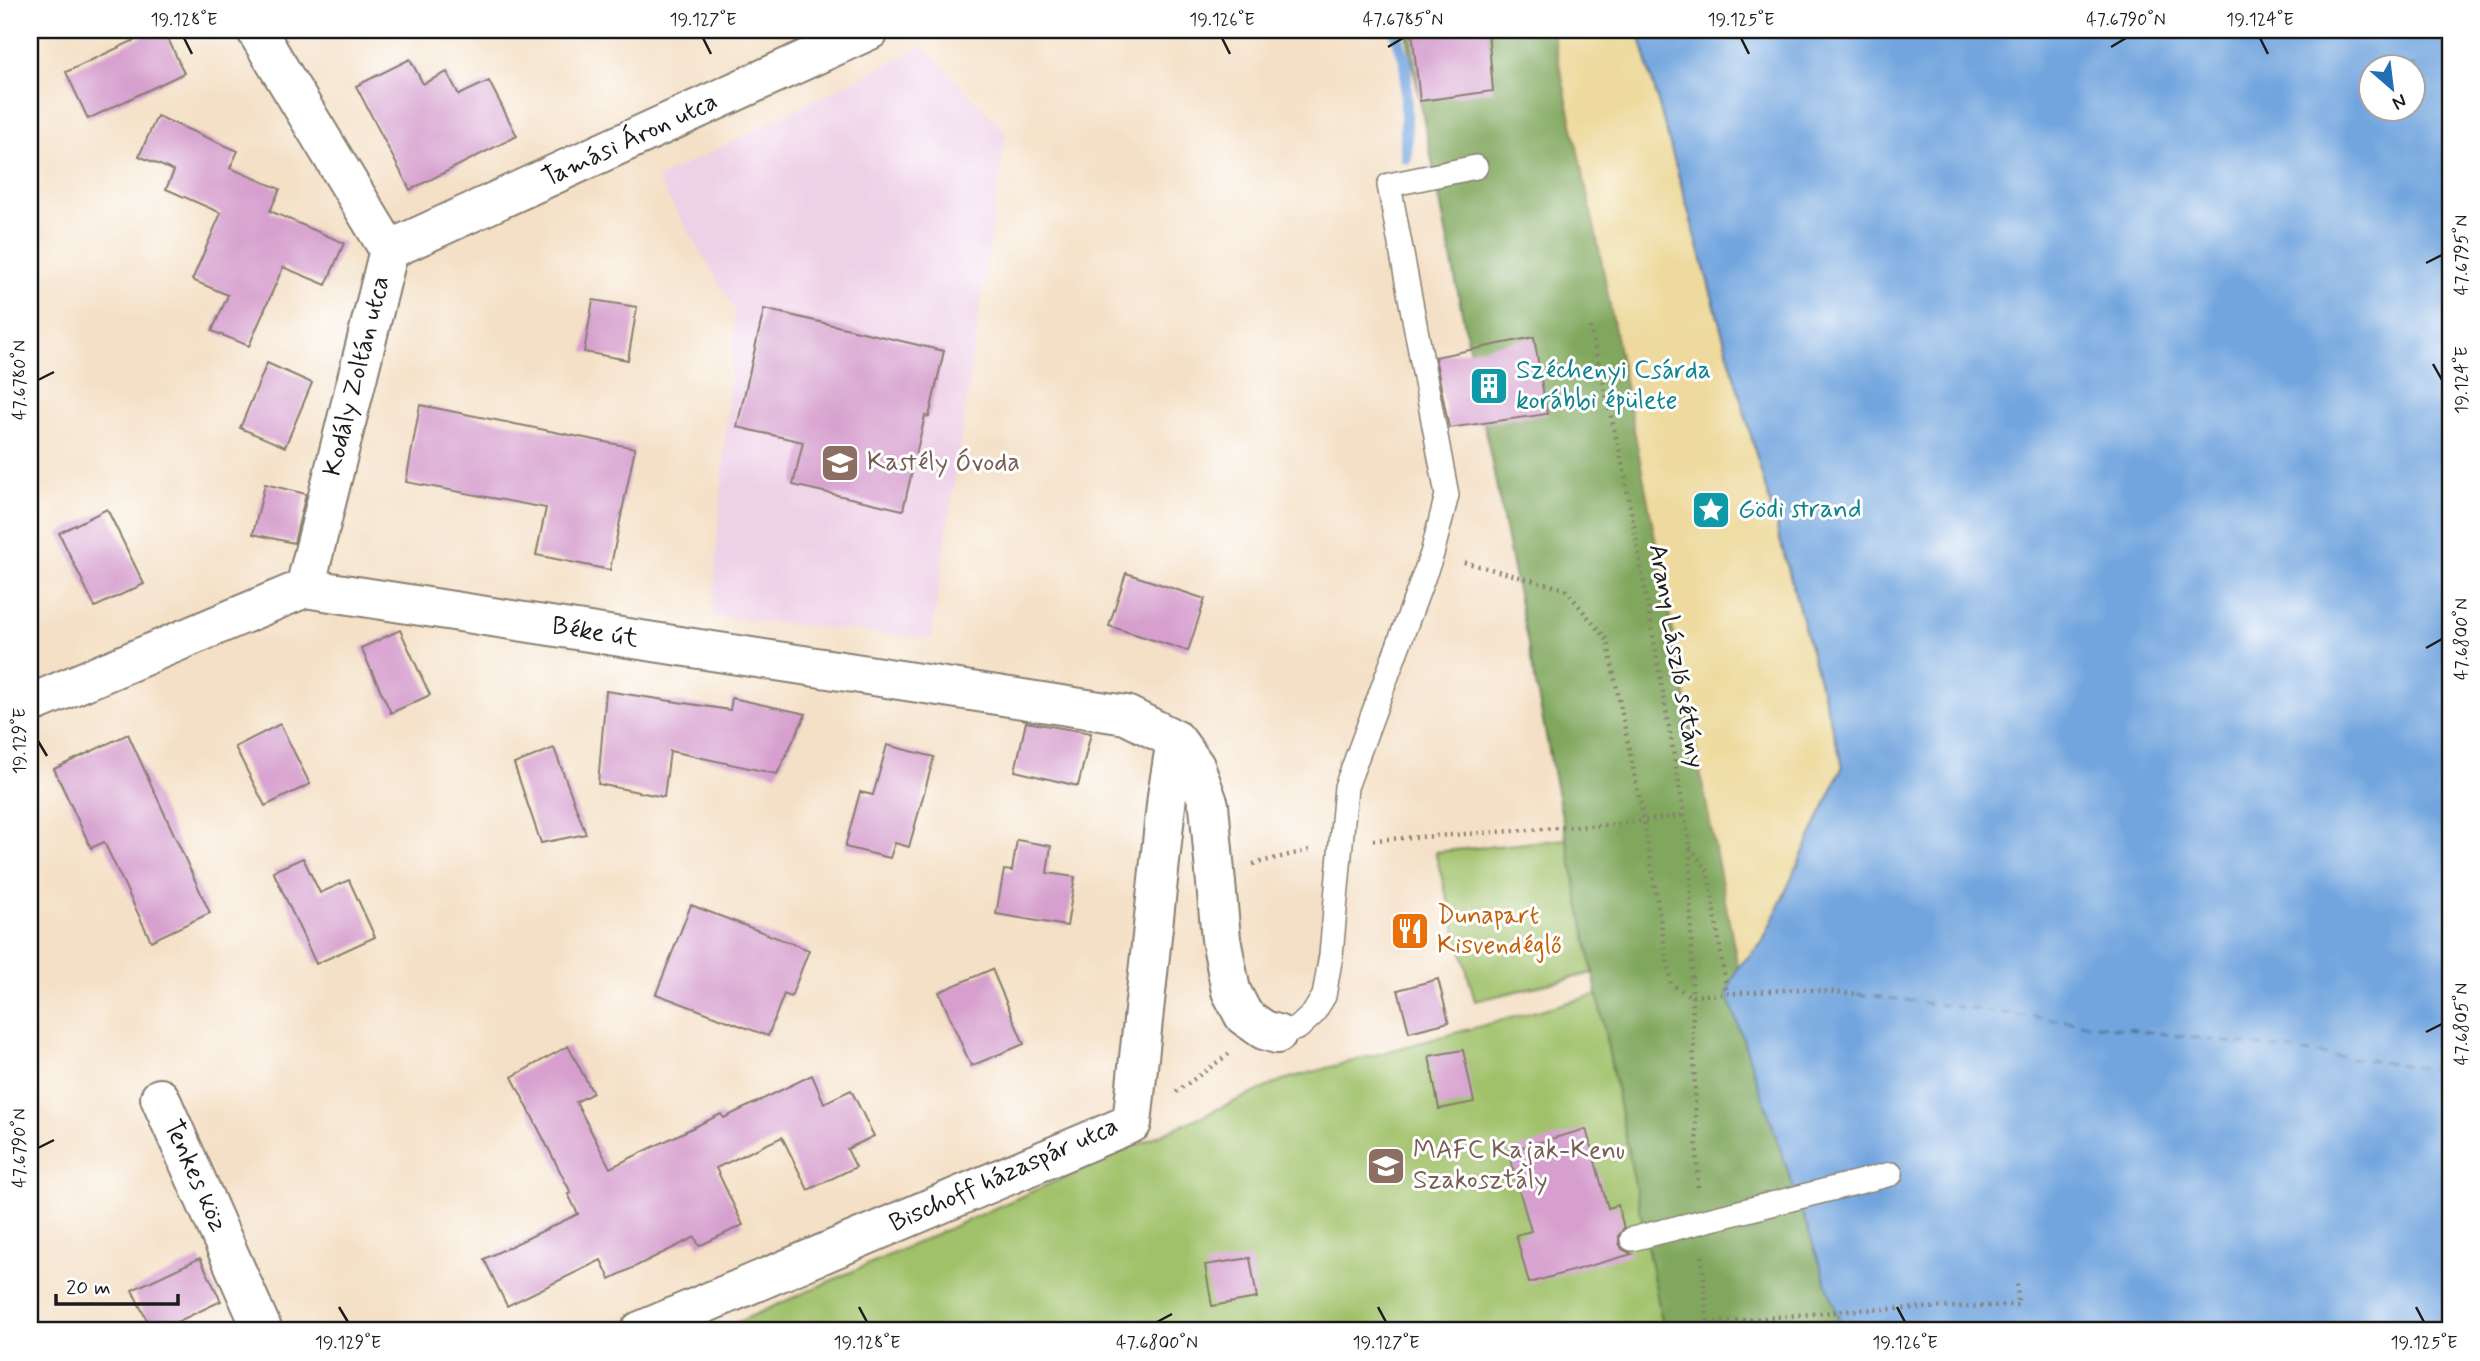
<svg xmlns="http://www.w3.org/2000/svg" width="2480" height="1361" viewBox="0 0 2480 1361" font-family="Mynerve,sans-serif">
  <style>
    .built { fill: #eed0e7 }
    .green { fill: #a0c169; stroke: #5e6e42; stroke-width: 2 }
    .forest { fill: #80a75d; stroke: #4e623c; stroke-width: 2 }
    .sand { fill: #eeda9e; stroke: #857b5d; stroke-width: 2 }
    .water { fill: #72a5de; stroke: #47607d; stroke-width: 2; fill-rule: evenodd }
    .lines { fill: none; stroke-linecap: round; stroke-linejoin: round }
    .stream { stroke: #72a5de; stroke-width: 12 }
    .ferry { stroke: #435a73; stroke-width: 2; stroke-dasharray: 9 7; stroke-linecap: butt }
    .building { fill: #d69fce }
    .service-casing { stroke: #887e71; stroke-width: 26 }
    .minor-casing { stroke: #887e71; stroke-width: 42 }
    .path { stroke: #887e71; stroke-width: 4.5; stroke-dasharray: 2 5; stroke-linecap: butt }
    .service { stroke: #fff; stroke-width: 23 }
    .minor { stroke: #fff; stroke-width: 38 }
    .ticks { fill: none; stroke: #1c1c1c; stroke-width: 2.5 }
    .labels { text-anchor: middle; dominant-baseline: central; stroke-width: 6; stroke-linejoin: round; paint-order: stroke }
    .street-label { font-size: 26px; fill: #1c1c1c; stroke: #fff }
    .culture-label { font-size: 26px; fill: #0d838f; stroke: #fff; text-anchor: start }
    .education-label { font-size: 26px; fill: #785e54; stroke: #fff; text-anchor: start }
    .food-label { font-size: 26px; fill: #c56008; stroke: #fff; text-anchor: start }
    .neatline { fill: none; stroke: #1c1c1c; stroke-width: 2.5 }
    .ticks-label { font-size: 18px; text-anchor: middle; fill: #1c1c1c }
  </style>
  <rect width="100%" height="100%" fill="#fff"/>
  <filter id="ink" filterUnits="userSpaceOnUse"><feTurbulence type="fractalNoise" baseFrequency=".0143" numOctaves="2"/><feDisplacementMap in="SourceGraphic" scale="14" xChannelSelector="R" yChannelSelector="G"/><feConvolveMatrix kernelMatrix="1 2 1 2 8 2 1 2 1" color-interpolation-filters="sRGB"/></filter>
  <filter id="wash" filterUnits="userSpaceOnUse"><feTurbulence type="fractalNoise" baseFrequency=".00686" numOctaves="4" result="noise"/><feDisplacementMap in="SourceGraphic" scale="28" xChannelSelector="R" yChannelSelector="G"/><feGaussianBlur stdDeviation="1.57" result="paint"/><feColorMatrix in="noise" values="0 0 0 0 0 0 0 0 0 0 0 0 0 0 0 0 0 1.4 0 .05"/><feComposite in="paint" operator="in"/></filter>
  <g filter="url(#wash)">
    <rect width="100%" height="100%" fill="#f4e0c6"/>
    <path class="built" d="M923 46 1006 133 931 639 712 616 735 310 657 179Z"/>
    <path class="green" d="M1628 833 1652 959 1475 1001 1435 852Z
      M1646 981 1694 1331H718L1283 1080Z"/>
    <path class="forest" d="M1406 30H1552L1600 253 1738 967 1727 993 1843 1331H1664Z"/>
    <path class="sand" d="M1552 30H1638L1843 766 1762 943 1738 967 1600 253Z"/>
    <path class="water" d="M1638 30H2450V1331H1843L1727 993 1738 967 1762 943 1843 766ZM2372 66H2414V108H2372Z"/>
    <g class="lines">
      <path class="stream" d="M1395 30 1406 64V158"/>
      <path class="ferry" d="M1858 994 2450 1071"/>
    </g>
    <g id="blocks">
      <path class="building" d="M156 30H164L184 73 88 119 66 72Z
        M1412 30H1488L1493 91 1420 101Z
        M410 59 423 84 447 72 459 95 489 81 517 136 410 190 356 86Z
        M157 116 238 151 230 168 280 189 270 211 344 243 326 285 283 267 249 346 212 331 228 295 192 280 221 213 166 189 174 171 139 156Z
        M593 300 637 307 628 360 584 352Z
        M764 309 944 351 929 417 925 416 903 510 793 485 803 442 737 427Z
        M1534 337 1547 414 1449 428 1435 357Z
        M267 363 312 383 285 447 240 428Z
        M420 405 635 448 610 570 536 555 546 508 406 482Z
        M265 484 306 494 294 543 253 534Z
        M107 509 144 584 95 607 59 533Z
        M1126 573 1205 599 1188 651 1109 626Z
        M400 630 430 695 391 713 361 648Z
        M606 691 730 710 732 698 806 714 777 774 670 751 664 797 598 784Z
        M1026 722 1091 733 1078 786 1015 771Z
        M280 724 310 784 265 806 235 747Z
        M128 734 210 913 151 941 104 842 91 848 54 769Z
        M887 745 934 757 909 847 895 843 890 858 845 847 860 792 873 795Z
        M554 748 586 834 541 843 514 764Z
        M1017 840 1051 846 1047 873 1075 877 1067 926 996 914 1004 870 1012 871Z
        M303 858 320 893 349 880 375 937 316 964 273 871Z
        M691 905 809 950 791 997 784 994 768 1036 656 994Z
        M992 969 1024 1044 971 1066 939 992Z
        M1438 979 1449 1022 1409 1032 1398 990Z
        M568 1046 593 1093 576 1102 610 1168 721 1114 724 1118 812 1075 824 1103 851 1090 874 1136 847 1149 856 1167 808 1190 782 1137 716 1168 743 1225 699 1246 695 1237 610 1279 601 1260 507 1306 484 1259 578 1214 568 1194 571 1193 512 1077Z
        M1463 1050 1474 1102 1439 1109 1429 1056Z
        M1586 1129 1608 1208 1618 1205 1624 1228 1619 1235V1243L1622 1249 1632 1254 1529 1283 1516 1235 1531 1231 1508 1151Z
        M200 1258 221 1301 158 1331H152L132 1290Z
        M1250 1258 1257 1298 1212 1306 1205 1265Z"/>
    </g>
  </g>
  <g filter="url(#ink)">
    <use href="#blocks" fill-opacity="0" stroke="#887e71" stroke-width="2"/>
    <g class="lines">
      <g class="service-casing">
        <path id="service" d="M1277 1034 1298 1028 1313 1014 1324 996 1331 955 1346 787 1432 554 1447 495 1389 185 1476 167
          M1632 1239 1891 1174"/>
      </g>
      <g class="minor-casing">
        <path id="minor" d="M256 30 389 250 305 588
          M389 250 870 30
          M30 704 305 588 1126 715 1176 740 1195 766 1209 805 1221 939 1231 991 1244 1016 1264 1030 1277 1034
          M160 1098 263 1331
          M640 1331 1132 1123 1167 796 1176 740"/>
      </g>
      <path class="path" d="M1590 327 1624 471 1690 847 1692 996 1698 1191
        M1464 562 1565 589 1607 640 1644 822 1671 984 1691 996
        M1373 840 1620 824 1685 815
        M1690 847 1708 872 1727 993
        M1253 864 1309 850
        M1692 996 1799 989 1858 994
        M1176 1092 1229 1054
        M1702 1256 1708 1331
        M1708 1323 1856 1310 2018 1305 2017 1281"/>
      <use href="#service" class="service"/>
      <use href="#minor" class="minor"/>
    </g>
  </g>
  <path class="ticks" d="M184 38 192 54M703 38 711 54M1222 38 1230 54M1741 38 1749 54M2260 38 2268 54M1388 47 1403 38M2111 47 2126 38M2426 263 2442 255M2433 364 2442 380M38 380 54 372M2426 648 2442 639M38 741 47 756M2426 1032 2442 1024M38 1148 54 1140M339 1307 348 1322M859 1307 867 1322M1378 1307 1386 1322M1897 1307 1905 1322M2416 1307 2424 1322M1157 1322 1172 1314"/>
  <defs>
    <g id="building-square" transform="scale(2.0125)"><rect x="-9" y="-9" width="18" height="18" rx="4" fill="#0f9aa8" stroke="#fff"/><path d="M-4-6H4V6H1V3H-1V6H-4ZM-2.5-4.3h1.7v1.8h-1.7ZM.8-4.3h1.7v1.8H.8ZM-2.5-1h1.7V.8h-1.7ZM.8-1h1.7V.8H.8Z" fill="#fff"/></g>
    <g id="school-square" transform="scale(2.0125)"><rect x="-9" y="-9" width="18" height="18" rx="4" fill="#8d6e63" stroke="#fff"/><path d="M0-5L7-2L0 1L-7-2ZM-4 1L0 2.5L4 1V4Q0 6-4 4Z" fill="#fff"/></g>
    <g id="sight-square" transform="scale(2.0125)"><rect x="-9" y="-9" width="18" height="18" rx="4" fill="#0f9aa8" stroke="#fff"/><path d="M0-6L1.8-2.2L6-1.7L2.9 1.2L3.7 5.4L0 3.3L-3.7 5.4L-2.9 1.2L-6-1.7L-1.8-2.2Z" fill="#fff"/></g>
    <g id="restaurant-square" transform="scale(2.0125)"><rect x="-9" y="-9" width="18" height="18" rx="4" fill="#e8710a" stroke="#fff"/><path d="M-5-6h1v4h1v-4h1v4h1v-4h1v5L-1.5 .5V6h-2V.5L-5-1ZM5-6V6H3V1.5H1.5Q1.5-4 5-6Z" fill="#fff"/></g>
    <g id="university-square" transform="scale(2.0125)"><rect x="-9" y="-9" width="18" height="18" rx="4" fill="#8d6e63" stroke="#fff"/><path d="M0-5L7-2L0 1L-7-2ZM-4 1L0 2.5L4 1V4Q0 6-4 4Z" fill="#fff"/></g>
  </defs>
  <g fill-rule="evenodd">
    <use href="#building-square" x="1489" y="386"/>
    <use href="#school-square" x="840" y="463"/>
    <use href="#sight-square" x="1711" y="510"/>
    <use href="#restaurant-square" x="1410" y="931"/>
    <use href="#university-square" x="1386" y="1166"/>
  </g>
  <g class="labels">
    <g class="street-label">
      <text transform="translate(630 140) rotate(-25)">Tamási Áron utca</text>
      <text transform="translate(357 376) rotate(-76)">Kodály Zoltán utca</text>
      <text transform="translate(595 633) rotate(9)">Béke út</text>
      <text transform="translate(1676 656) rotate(80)">Arany László sétány</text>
      <text transform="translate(1004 1175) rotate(-24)">Bischoff házaspár utca</text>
      <text transform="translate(195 1176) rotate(66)">Tenkes köz</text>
    </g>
    <g class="culture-label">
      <text x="1516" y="371">Széchenyi Csárda<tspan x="1516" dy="30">korábbi épülete</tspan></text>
      <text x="1738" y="510">Gödi strand</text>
    </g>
    <g class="education-label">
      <text x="867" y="463">Kastély Óvoda</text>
      <text x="1413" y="1151">MAFC Kajak-Kenu<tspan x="1413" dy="30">Szakosztály</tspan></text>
    </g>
    <g class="food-label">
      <text x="1437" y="916">Dunapart<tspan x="1437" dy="30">Kisvendéglő</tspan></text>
    </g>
  </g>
  <rect width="2480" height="1361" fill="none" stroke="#fff" stroke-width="77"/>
  <g transform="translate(2392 88) rotate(152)"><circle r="33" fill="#ffffff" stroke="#a4a4a4" stroke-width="2"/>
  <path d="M0-5L12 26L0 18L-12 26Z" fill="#1f6fb2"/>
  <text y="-10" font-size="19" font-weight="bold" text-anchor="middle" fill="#1c1c1c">N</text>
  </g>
  <path d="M56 1294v10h122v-10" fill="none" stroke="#1c1c1c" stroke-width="3.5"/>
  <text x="66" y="1294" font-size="21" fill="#1c1c1c" stroke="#ffffff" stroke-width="5" paint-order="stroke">20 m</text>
  <rect x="38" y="38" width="2404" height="1284" class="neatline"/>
  <g class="ticks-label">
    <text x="184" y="25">19.128°E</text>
    <text x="703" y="25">19.127°E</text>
    <text x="1222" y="25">19.126°E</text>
    <text x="1403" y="25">47.6785°N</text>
    <text x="1741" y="25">19.125°E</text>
    <text x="2126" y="25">47.6790°N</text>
    <text x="2260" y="25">19.124°E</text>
    <text transform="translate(2461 255) rotate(-90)" y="6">47.6795°N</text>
    <text transform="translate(2461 380) rotate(-90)" y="6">19.124°E</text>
    <text transform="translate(19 380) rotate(-90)" y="6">47.6780°N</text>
    <text transform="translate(2461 639) rotate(-90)" y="6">47.6800°N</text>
    <text transform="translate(19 741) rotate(-90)" y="6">19.129°E</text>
    <text transform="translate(2461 1024) rotate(-90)" y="6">47.6805°N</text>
    <text transform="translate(19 1148) rotate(-90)" y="6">47.6790°N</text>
    <text x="348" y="1348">19.129°E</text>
    <text x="867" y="1348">19.128°E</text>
    <text x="1157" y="1348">47.6800°N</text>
    <text x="1386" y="1348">19.127°E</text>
    <text x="1905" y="1348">19.126°E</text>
    <text x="2424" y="1348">19.125°E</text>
  </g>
</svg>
